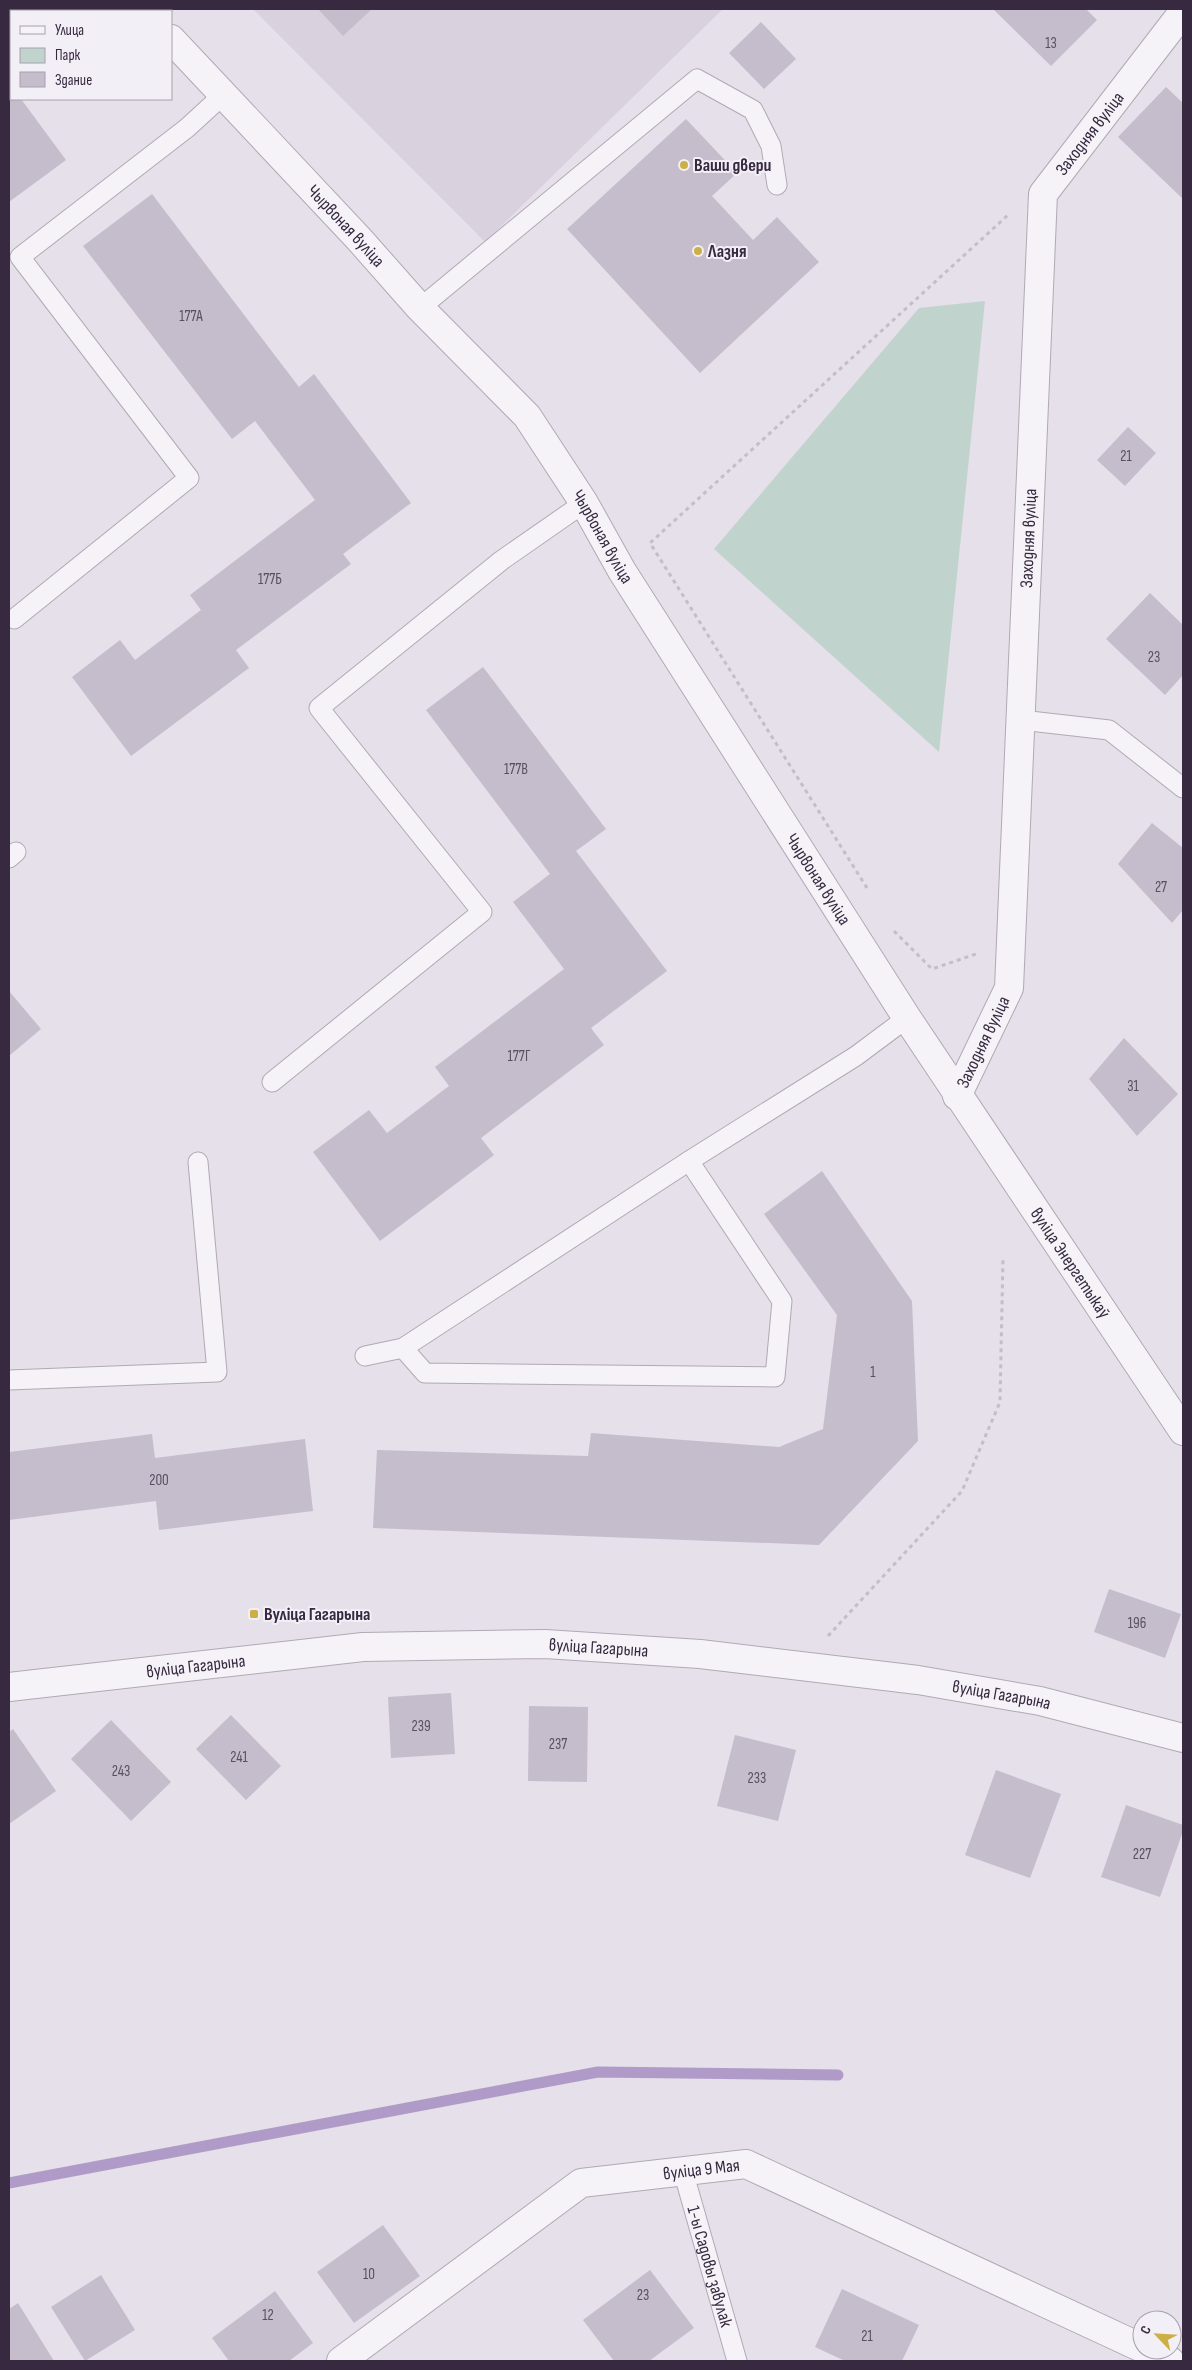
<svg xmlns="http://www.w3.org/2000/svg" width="1192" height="2370" viewBox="0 0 1192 2370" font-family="'Sofia Sans Condensed',sans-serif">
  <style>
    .built { fill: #d9d2de }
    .green { fill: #c1d3cd }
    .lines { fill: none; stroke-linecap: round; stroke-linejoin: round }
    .stream { stroke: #b09bc8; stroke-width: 11 }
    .building { fill: #c5bdcb }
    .service-casing { stroke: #b0a9b6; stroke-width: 21 }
    .minor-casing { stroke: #b0a9b6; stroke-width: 30 }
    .tertiary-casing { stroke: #b0a9b6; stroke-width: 30 }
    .path { stroke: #c3bec7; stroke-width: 3; stroke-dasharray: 4 4; stroke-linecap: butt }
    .service { stroke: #f5f3f7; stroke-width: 19 }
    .minor { stroke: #f5f3f7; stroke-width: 28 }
    .tertiary { stroke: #f5f3f7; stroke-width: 28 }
    .poi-dot { fill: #ccb047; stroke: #f3eff6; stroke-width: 2 }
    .labels { text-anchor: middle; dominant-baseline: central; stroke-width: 4; stroke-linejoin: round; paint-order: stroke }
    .number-label { font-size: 15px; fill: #5a4e63 }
    .street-label { font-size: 18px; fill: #362940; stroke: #f3eff6 }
    .poi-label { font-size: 18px; font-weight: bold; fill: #362940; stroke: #f3eff6; text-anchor: start }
  </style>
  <rect width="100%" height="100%" fill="#e5e0e9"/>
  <path class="built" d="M253 9H723L485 242Z"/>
  <path class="green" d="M985 301 939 752 714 549 919 308Z"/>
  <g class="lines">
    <path class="stream" d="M9 2183 598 2072 838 2075"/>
  </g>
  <path class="building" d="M318 9H372L343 36Z
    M993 9H1086L1097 20 1051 66Z
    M761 22 796 59 764 89 729 53Z
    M9 82 11 86V99H21L66 160 9 202Z
    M1166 87 1183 103V199L1118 137Z
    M686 119 737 173 712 196 753 240 777 217 819 262 700 373 567 229Z
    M152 194 299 387 314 374 411 503 343 554 351 564 236 650 249 668 131 756 72 677 120 640 135 660 201 610 190 595 315 500 255 421 232 439 83 246Z
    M1128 427 1156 453 1125 486 1097 460Z
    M1150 593 1183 625V675L1165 695 1106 639Z
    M483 667 606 829 576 851 667 971 591 1028 604 1045 481 1138 494 1155 380 1241 313 1152 369 1110 387 1133 449 1086 435 1067 564 969 513 902 550 874 426 710Z
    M1152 823 1183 848V910L1172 923 1118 864Z
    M9 991 41 1029 9 1056Z
    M1124 1038 1178 1094 1137 1136 1089 1079Z
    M822 1171 912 1301 918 1441 819 1545 373 1528 377 1450 588 1456 591 1433 779 1447 823 1429 837 1315 764 1214Z
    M152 1434 155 1458 305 1439 313 1511 159 1530 156 1501 9 1520V1452Z
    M1109 1589 1181 1614 1165 1658 1094 1632Z
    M451 1693 455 1754 391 1758 388 1697Z
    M529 1706 588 1707 587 1782 528 1781Z
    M231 1715 281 1766 246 1800 196 1749Z
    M111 1720 171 1782 131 1821 71 1759Z
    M13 1729 56 1791 9 1824V1732Z
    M735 1735 796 1750 778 1821 717 1806Z
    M996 1770 1061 1794 1030 1878 965 1855Z
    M1126 1805 1183 1825V1831L1160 1897 1101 1877Z
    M383 2225 420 2276 354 2323 317 2272Z
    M650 2270 694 2328 649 2361H614L583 2320Z
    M101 2275 135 2330 85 2361 51 2307Z
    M842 2289 919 2325 902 2361H845L815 2347Z
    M275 2291 313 2343 289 2361H229L212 2338Z
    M18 2303 31 2324 54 2361H9V2309Z"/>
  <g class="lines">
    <g class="service-casing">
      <g id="service">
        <path d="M420 308 697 79 753 110 771 146 777 185"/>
        <path d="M14 619 189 478 20 257 187 128 223 95"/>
        <path d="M1021 720 1109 730 1183 788"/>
        <path d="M9 858 16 852"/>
        <path d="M272 1082 482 912 319 708 502 560 584 503"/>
        <path d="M403 1348 425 1373 775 1377 782 1301 689 1161"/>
        <path d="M365 1356 403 1348 689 1161 856 1056 907 1018"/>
        <path d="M9 1380 217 1372 198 1162"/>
        <path id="s1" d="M683 2171 737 2361"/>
      </g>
    </g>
    <g class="minor-casing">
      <g id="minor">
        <path d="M1146 2350 1170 2361"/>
        <path id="s2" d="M341 2361 581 2183 746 2164 1142 2348"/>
      </g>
    </g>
    <g class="tertiary-casing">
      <g id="tertiary">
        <path d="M143 9 146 11"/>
        <path id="s3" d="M171 39 359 239 420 308 527 416 584 503 622 571 907 1018 1183 1431"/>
        <path id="s4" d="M957 1096 1009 988 1043 194 1183 12"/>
        <path id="s5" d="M9 1687 363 1647 545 1644 700 1654 918 1680 1040 1701 1183 1738"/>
      </g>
    </g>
    <path class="path" d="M867 888 650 543 1008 215
      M894 931 932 969 976 954
      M828 1636 962 1491 1000 1402 1003 1257"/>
    <use href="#service" class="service"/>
    <use href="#minor" class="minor"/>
    <use href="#tertiary" class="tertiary"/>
  </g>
  <g class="poi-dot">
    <circle cx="684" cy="165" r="5"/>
    <circle cx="698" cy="251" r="5"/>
    <rect x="249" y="1609" width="10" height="10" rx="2.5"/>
  </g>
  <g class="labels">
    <g class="number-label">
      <text x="1051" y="43">13</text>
      <text x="191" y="316">177А</text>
      <text x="1126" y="456">21</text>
      <text x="270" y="579">177Б</text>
      <text x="1154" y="657">23</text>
      <text x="516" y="769">177В</text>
      <text x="1161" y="887">27</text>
      <text x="519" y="1056">177Г</text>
      <text x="1133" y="1086">31</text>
      <text x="873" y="1372">1</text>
      <text x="159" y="1480">200</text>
      <text x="1137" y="1623">196</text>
      <text x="421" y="1726">239</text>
      <text x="558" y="1744">237</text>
      <text x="239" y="1757">241</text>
      <text x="121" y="1771">243</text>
      <text x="757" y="1778">233</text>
      <text x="1142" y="1854">227</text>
      <text x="369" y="2274">10</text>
      <text x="643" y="2295">23</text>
      <text x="268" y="2315">12</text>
      <text x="867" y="2336">21</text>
    </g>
    <g class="street-label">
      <text stroke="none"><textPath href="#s4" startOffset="991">Заходняя вуліца</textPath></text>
      <text stroke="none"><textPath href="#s3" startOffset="256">Чырвоная вуліца</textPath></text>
      <text stroke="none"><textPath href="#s3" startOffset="661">Чырвоная вуліца</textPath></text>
      <text stroke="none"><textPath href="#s4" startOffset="570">Заходняя вуліца</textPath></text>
      <text stroke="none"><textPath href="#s3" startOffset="1066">Чырвоная вуліца</textPath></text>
      <text stroke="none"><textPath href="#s4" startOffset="60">Заходняя вуліца</textPath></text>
      <text stroke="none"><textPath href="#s3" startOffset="1525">вуліца Энергетыкаў</textPath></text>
      <text stroke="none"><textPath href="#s5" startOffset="592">вуліца Гагарына</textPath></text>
      <text stroke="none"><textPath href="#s5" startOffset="188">вуліца Гагарына</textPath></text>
      <text stroke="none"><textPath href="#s5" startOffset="998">вуліца Гагарына</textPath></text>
      <text stroke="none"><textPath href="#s2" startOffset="420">вуліца 9 Мая</textPath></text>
      <text stroke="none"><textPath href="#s1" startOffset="99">1-ы Садовы завулак</textPath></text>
    </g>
    <g class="poi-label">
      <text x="694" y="165">Ваши двери</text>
      <text x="708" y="251">Лазня</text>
      <text x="264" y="1614">Вуліца Гагарына</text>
    </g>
  </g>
  <rect width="1192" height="2370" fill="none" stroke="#362940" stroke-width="20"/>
  <rect x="10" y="10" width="162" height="90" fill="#f3eff6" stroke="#a7a0ad"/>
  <rect x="20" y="26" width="25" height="8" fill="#f5f3f7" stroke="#a7a0ad"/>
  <text x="55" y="35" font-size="15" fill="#362940">Улица</text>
  <rect x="20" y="48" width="25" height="15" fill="#c1d3cd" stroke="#a7a0ad"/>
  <text x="55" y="60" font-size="15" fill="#362940">Парк</text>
  <rect x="20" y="72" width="25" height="15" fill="#c5bdcb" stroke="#a7a0ad"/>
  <text x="55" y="85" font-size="15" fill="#362940">Здание</text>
  <g transform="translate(1157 2335) rotate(295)"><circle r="24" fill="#f3eff6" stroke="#a7a0ad"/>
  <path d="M0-4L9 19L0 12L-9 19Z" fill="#ccb047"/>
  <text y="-8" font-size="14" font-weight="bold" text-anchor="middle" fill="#362940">С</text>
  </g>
</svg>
